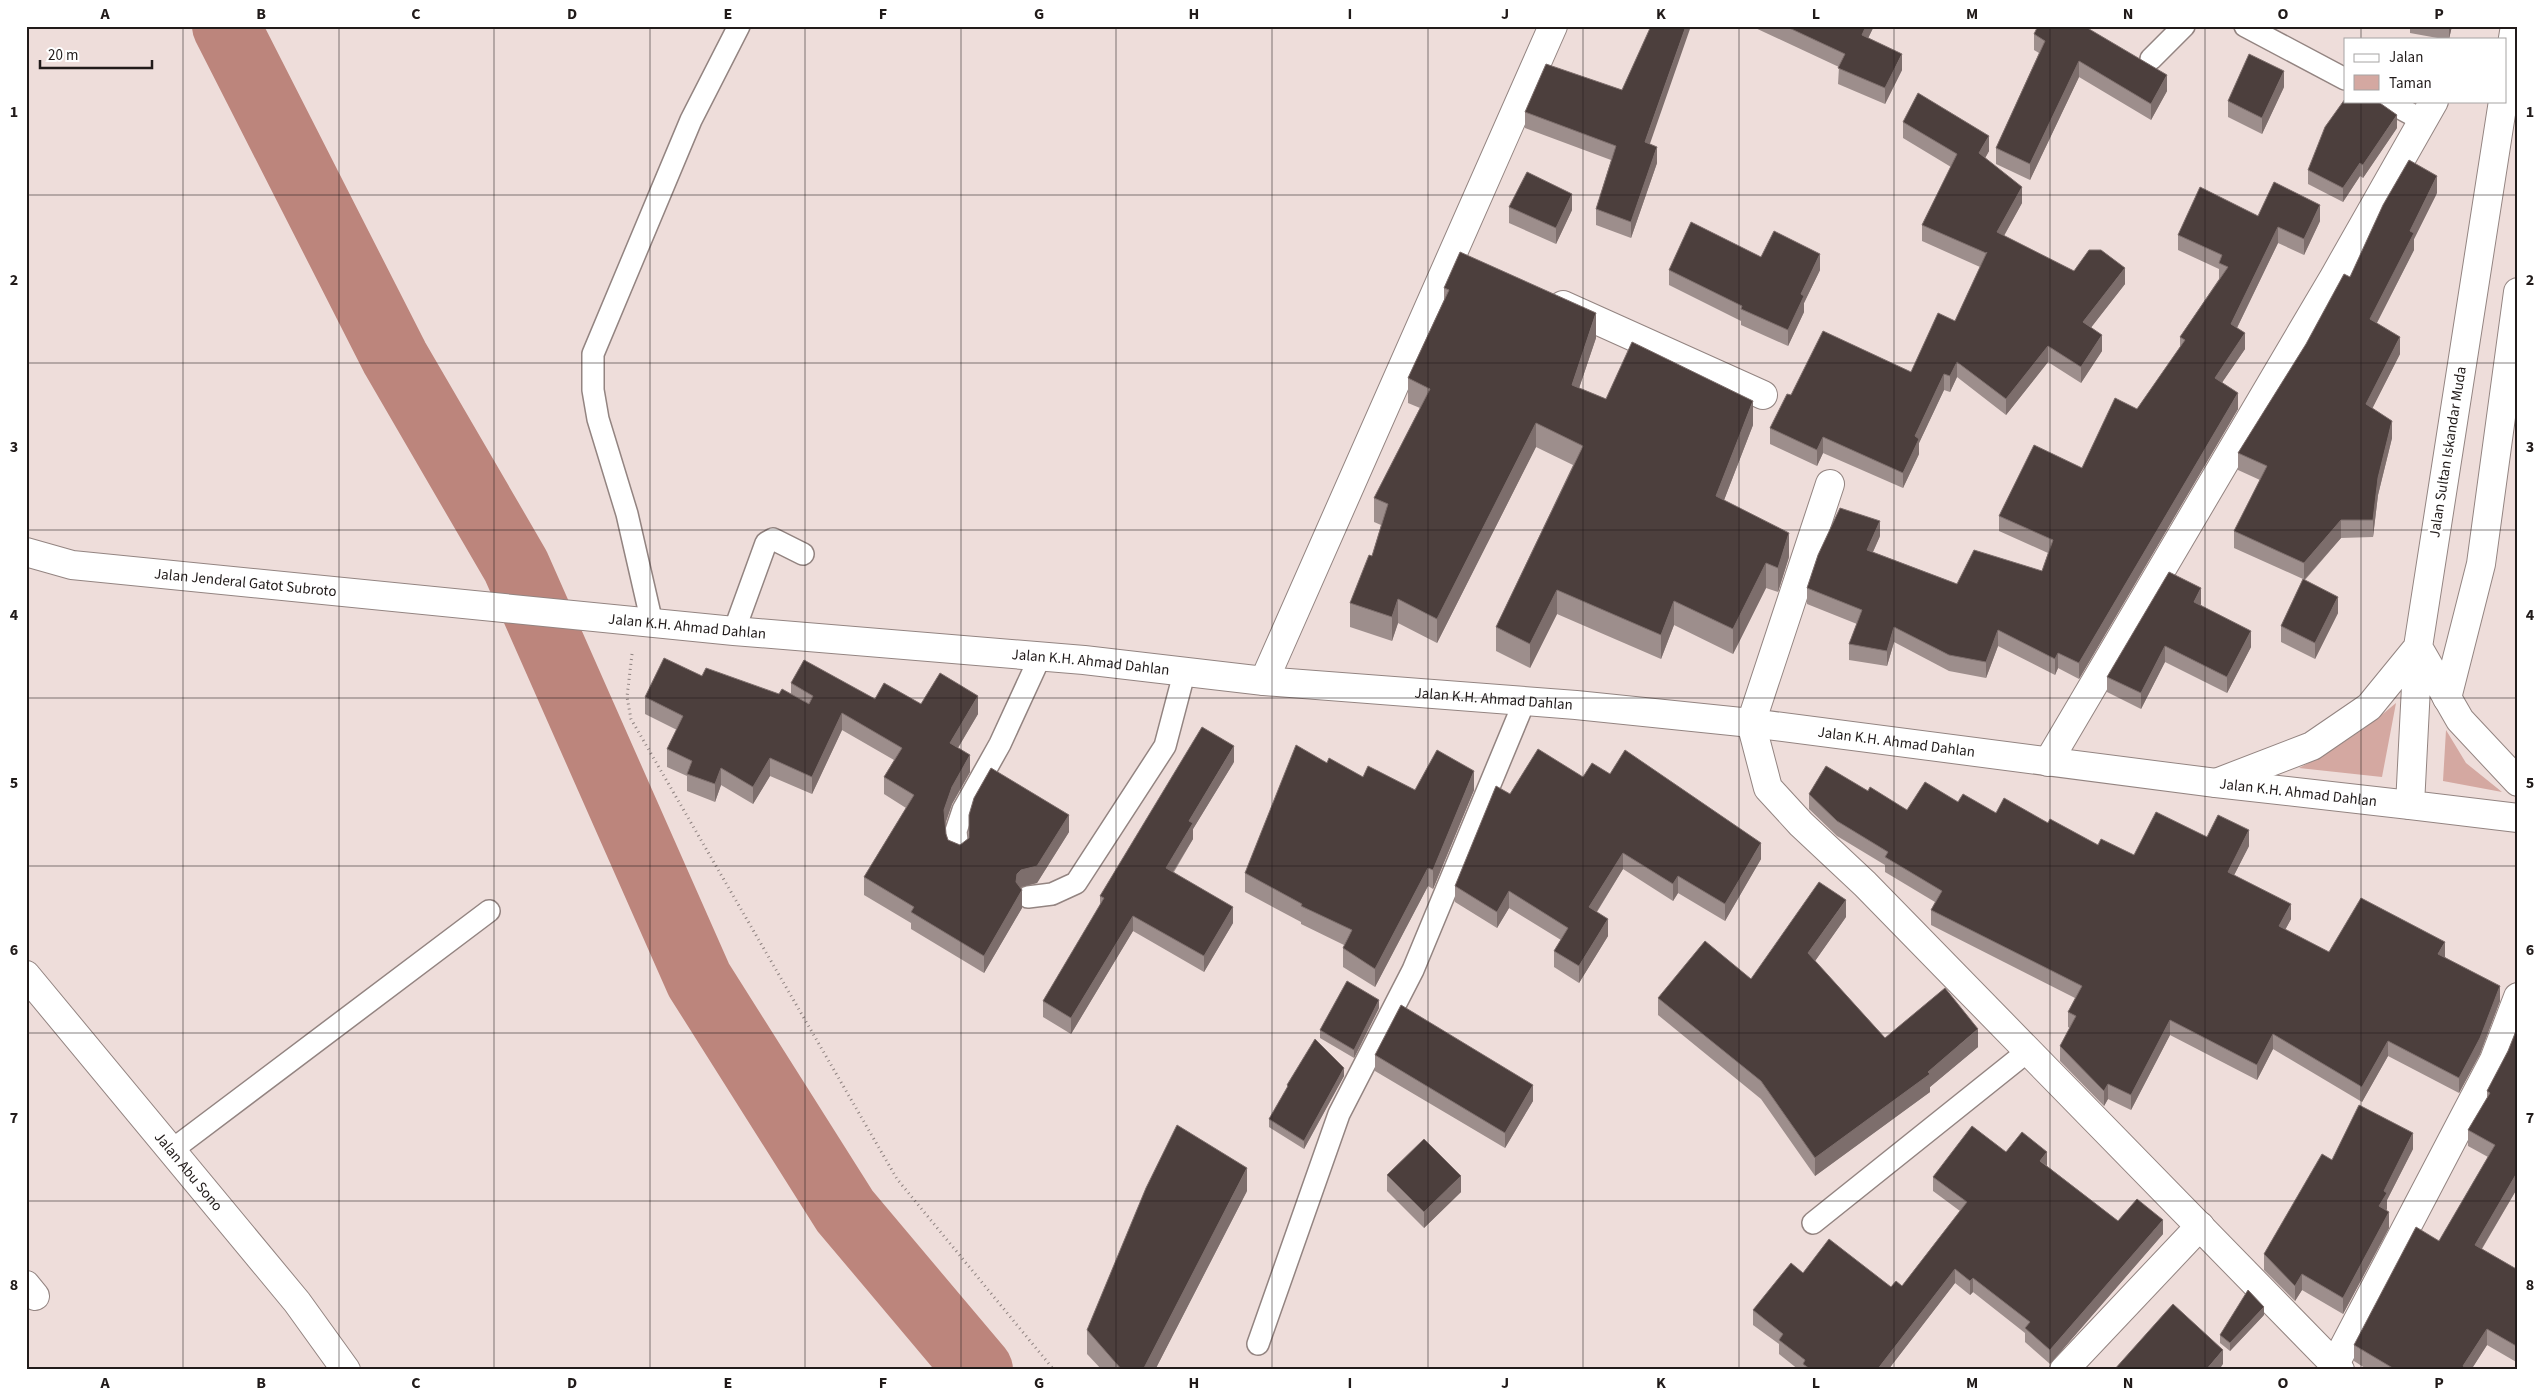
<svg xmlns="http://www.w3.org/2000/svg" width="2544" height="1396" viewBox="0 0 2544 1396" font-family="'Source Sans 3',sans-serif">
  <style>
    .green { fill: #d4a8a1 }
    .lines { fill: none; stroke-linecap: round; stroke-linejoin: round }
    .river { stroke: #bc857c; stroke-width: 68 }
    .lane-casing { stroke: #938481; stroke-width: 24 }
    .street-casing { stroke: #938481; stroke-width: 30 }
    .primary-casing { stroke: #938481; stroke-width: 30 }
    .highway-casing { stroke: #938481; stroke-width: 30 }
    .path { stroke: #8f8381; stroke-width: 3; stroke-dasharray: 1 4; stroke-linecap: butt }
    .lane { stroke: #fff; stroke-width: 21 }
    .street { stroke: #fff; stroke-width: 28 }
    .primary { stroke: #fff; stroke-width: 28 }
    .highway { stroke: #fff; stroke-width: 28 }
    .wall { fill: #9d8e8c }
    .shaded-wall { fill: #7d6e6c }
    .building { fill: #4c3f3d; stroke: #7d6e6c }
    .grid { fill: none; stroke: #211b1a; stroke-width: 1; stroke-opacity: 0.55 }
    .labels { text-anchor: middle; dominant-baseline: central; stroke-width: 5; stroke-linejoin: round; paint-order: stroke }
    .street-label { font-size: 15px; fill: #211b1a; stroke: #fff }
    .neatline { fill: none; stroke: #211b1a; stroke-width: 2 }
    .grid-label { font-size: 16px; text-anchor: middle; font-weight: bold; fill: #211b1a }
  </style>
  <rect width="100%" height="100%" fill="#eeddda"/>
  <path class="green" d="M2396 703 2382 777 2299 768C2334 750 2366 729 2396 703Z
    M2446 730 2466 763 2502 792 2443 781Z"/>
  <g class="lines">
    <path class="river" d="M226 26 395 358 516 566 699 980 845 1211 979 1370"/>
    <g class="lane-casing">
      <path id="lane" d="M2245 26 2345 79
        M2151 59 2184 26
        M2387 101 2411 114 2422 124
        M652 623 627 514 598 419 593 390V354L691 120 739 26
        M734 631 766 543 773 539 803 554
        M958 850 956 831 963 810 1000 744 1040 657
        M1028 897 1052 894 1076 883 1165 746 1185 670
        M172 1150 489 911
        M1813 1223 2028 1051
        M1258 1344 1339 1114 1413 970 1525 700"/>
    </g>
    <g class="street-casing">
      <g id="street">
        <path d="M1563 305 1763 395"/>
        <path d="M1830 484 1751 723 1768 788 1801 824 1865 884 2340 1370"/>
        <path d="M1264 681 1553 26"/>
        <path d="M2447 698 2481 564 2518 292"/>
        <path d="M2048 762 2334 277 2434 101"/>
        <path id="s1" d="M26 975 297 1302 346 1370"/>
        <path d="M26 1285 35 1296"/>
        <path d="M2335 1364 2494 1060 2518 997"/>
        <path d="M2064 1370 2200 1226"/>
      </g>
    </g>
    <g class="primary-casing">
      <g id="primary">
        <path id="s2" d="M26 552 72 565 734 631 1084 660 1264 681 1576 705 1751 723 2216 783 2410 805"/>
      </g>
    </g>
    <g class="highway-casing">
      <path id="highway" d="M2505 86 2515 26
        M2503 101 2418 647 2410 805 2518 818
        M2418 647 2460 720 2518 782
        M2216 783 2312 746 2369 707 2418 647"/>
    </g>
    <path class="path" d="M632 654 627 697 631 719 897 1179 1054 1370"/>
    <use href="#lane" class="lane"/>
    <use href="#street" class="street"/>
    <use href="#primary" class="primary"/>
    <use href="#highway" class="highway"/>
  </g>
  <path class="wall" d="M1751 26H1874L1868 38 1902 70 1885 104 1838 84 1839 67Z
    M2410 26H2452L2449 39H2443L2410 33Z
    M2034 34 2167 91 2151 120 2079 77 2030 180 1996 164V148L2039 53 2034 50Z
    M2284 87 2262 134 2228 117V101Z
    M1622 90 1650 144 1657 163 1631 238 1596 225V209L1611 160 1525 128V112Z
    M1903 122 1989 151 1985 158 2022 203 2004 236 2074 271 2125 284 2091 327 2102 351 2081 383 2048 362 2006 415 1957 377 1950 392 1944 390 1919 443V454L1903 488 1823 453 1817 466 1770 444V428L1791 395 1911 372 1955 321 1980 267 1922 241V225L1951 167 1903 138Z
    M2397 128 2363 178 2360 176 2343 202 2308 184V170Z
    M2437 193 2414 239V250L2377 323 2400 354 2372 408 2392 438 2378 495 2373 537 2341 538 2305 580 2338 613 2315 659 2281 642V626L2303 579 2234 548V531L2260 480 2238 470V453L2350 277Z
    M1509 207 1572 210 1556 244 1509 223Z
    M2258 216 2320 221 2304 255 2278 243 2237 328 2245 349 2222 382 2238 409 2079 679 2058 668 2055 675 1998 646 1986 678 1949 671 1894 642 1887 666 1849 660V644L1857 624 1807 604V588L1880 536 1873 552 1957 584 2042 571 2048 553 1999 531V516L2082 468 2137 409 2180 347V337L2219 279V269L2178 250V235Z
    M1761 257 1820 270 1804 303V312L1788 346 1741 325V321L1669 285V270Z
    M1444 288 1596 338 1579 388 1606 399 1753 425 1724 500 1789 557 1778 592 1766 588 1733 654 1674 625 1661 659 1557 614 1530 668 1496 651V627L1573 465 1536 447 1437 643 1398 623 1392 641 1350 627V603L1372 556 1381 525 1374 522V498L1420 408 1408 403V378L1444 300Z
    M2201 604V605L2251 647 2227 693 2165 662 2141 709 2107 692V677Z
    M791 683 875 699 921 704 978 714 958 748 970 772 952 804 945 825 946 834 948 840 960 845 1069 832 1037 883 1021 887 1020 888 1022 908 984 973 911 929V923L864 895V877L906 808 884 794V777L894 760 842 730 812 794 770 776 753 804 721 785 715 802 687 791V776L667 767V749L677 730 645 714V697L791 694Z
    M1234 762 1193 829V839L1174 872 1233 923 1204 972 1133 931 1071 1034 1043 1017V1001L1100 906V896Z
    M1327 763 1363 777 1415 790H1474L1433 889 1428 886 1375 987 1343 967V948L1344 945 1301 924V922L1245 892V873Z
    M1610 774 1761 859 1725 921 1678 893 1673 901 1623 869 1597 912 1608 936 1579 983 1554 967V951L1561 940 1509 908 1497 928 1455 902V886L1510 794 1583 777Z
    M1868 791 1907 810 1958 802 1996 813 2048 823 2098 845 2134 855 2207 837 2249 846 2234 875 2291 919 2285 930 2329 952 2445 957 2500 1001 2480 1054 2459 1093 2388 1056 2362 1102 2273 1049 2257 1080 2170 1035 2131 1110 2108 1099 2104 1106 2060 1061V1046L2070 1028 2068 1027V1012L2075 998 1931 925V910L1935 902 1885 872V865L1837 836 1809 809V794Z
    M1846 917 1815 961 1885 1038 1978 1047 1930 1087V1092L1815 1176 1761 1099 1658 1015V998L1751 979Z
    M1379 1008 1354 1058 1320 1038V1030Z
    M2518 1026V1187L2482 1249 2518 1270V1363L2487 1345 2471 1370H2368L2354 1361V1345L2439 1241 2488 1157 2468 1146V1130L2487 1098V1091L2508 1051Z
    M1375 1055 1533 1101 1505 1148 1375 1071Z
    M1344 1076 1304 1149 1269 1127V1119L1287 1089V1085Z
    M2413 1149 2387 1200V1209L2386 1210 2389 1228 2343 1314 2302 1290 2295 1301 2264 1270V1254L2332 1160Z
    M2006 1152 2047 1166 2118 1221 2163 1234 2050 1364 2025 1342V1333L1973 1292 1970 1295 1955 1283 1888 1370H1799L1779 1354V1344L1753 1325V1310L1803 1273 1891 1287 1902 1286 1960 1211 1933 1191V1177Z
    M1387 1175 1461 1192 1424 1228 1387 1191Z
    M1247 1191 1155 1370H1102L1087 1354V1330Z
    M2264 1315 2230 1351 2220 1343V1335Z"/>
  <path class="shaded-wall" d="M1686 26H1691L1645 158V142Z
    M1866 26H1874L1862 51V35Z
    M2449 26H2452L2449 39Z
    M1902 54V70L1885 104V88Z
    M2079 61V77L2030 180V164Z
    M2284 71V87L2262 134V118Z
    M2167 75V91L2151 120V104Z
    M2397 115V128L2363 178V165Z
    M1989 136V151L1979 169V153Z
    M1657 147V163L1631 238V222Z
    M2360 163V176L2343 202V188Z
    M2437 176V193L2414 239V250L2370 336V319L2410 231Z
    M2022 187V203L1997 248V232Z
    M1572 194V210L1556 244V228Z
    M2320 205V221L2304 255V239Z
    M2278 227V243L2231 340V324Z
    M1820 254V270L1804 303V312L1788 346V330L1801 294Z
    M2125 268V284L2083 338V322Z
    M1596 313V338L1572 409V385Z
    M2245 333V349L2215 393V378Z
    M2102 335V351L2081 383V367Z
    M2400 337V354L2366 421V404Z
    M2048 346V362L2006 415V399Z
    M1957 362V377L1950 392V376Z
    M1944 374V390L1919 443V454L1903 488V473L1915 436Z
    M2238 393V409L2079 679V663Z
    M1753 401V425L1716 521V496Z
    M2392 421V438L2378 495 2373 537V520L2378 478Z
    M1536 423V447L1437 643V619Z
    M1823 437V453L1817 466V450Z
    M2341 520V538L2304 580V563Z
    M1880 521V536L1867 565V550Z
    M1789 533V557L1778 592V568Z
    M1766 563V588L1733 654V629Z
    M2201 588V604L2194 618V602Z
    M1557 590V614L1530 668V644Z
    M2338 597V613L2315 659V643Z
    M1398 599V623L1392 641V617Z
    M1674 601V625L1661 659V635Z
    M1894 627V642L1887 666V651Z
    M1998 630V646L1986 678V662Z
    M2251 631V647L2227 693V677Z
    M2165 646V662L2141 709V693Z
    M2058 653V668L2055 675V659Z
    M978 696V714L950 761V743Z
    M842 713V730L812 794V777Z
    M1234 746V762L1193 829V839L1166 883V868L1189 821Z
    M970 755V772L952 804 944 827V810L952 787Z
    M770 758V776L753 804V787Z
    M721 768V785L715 802V784Z
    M1474 771V790L1433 889V870Z
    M1069 815V832L1037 883 1021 887 1017 892 1016 882 1017 874Z
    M2249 830V846L2228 887V872Z
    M1761 843V859L1725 921V904Z
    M1623 853V869L1589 924V907Z
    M1428 868V886L1375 987V969Z
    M1678 876V893L1673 901V884Z
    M1022 890V908L984 973V956Z
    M1509 891V908L1497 928V912Z
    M1846 900V917L1808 971V953Z
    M2291 904V919L2279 941V926Z
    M1233 907V923L1204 972V956Z
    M1133 916V931L1071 1034V1018Z
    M1608 919V936L1579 983V966Z
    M2445 942V957L2438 969V954Z
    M2500 986V1001L2480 1054 2459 1093V1078Z
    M1379 1000V1008L1354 1058V1050Z
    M2170 1020V1035L2131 1110V1095Z
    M1978 1029V1047L1930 1087V1092L1815 1176V1158L1928 1072Z
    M2273 1034V1049L2257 1080V1065Z
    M2388 1041V1056L2362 1102V1087Z
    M1344 1068V1076L1304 1149V1141Z
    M2108 1084V1099L2104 1106V1091Z
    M1533 1085V1101L1505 1148V1133Z
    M2413 1133V1149L2387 1200V1209L2379 1222V1206L2384 1191Z
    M2047 1152V1166L2040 1161Z
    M1247 1168V1191L1155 1370H1143Z
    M2518 1171V1187L2475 1260V1245Z
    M1461 1176V1192L1424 1228V1212Z
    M2389 1212V1228L2343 1314V1298Z
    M2163 1220V1234L2050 1364V1350Z
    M1955 1269V1283L1888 1370H1877Z
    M2302 1274V1290L2295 1301V1286Z
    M1973 1278V1292L1970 1295V1281Z
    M2264 1307V1315L2230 1351V1343Z
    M2487 1329V1345L2471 1370H2463V1366Z
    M2223 1350V1364L2219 1370H2206Z"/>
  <path class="building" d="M1651 26H1686L1645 142 1657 147 1631 222 1596 209 1616 146 1525 112 1546 64 1622 90Z
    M1785 26H1866L1862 35 1902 54 1885 88 1838 68 1845 54Z
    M2038 26H2084L2167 75 2151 104 2079 61 2030 164 1996 148 2045 41 2034 34Z
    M2249 54 2284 71 2262 118 2228 101Z
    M1918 93 1989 136 1979 153 2022 187 1997 232 2074 271 2089 250H2101L2125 268 2083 322 2102 335 2081 367 2048 346 2006 399 1957 362 1950 376 1944 374 1915 436 1919 439 1903 473 1823 437 1817 450 1770 428 1787 394 1791 395 1823 331 1911 372 1938 313 1955 321 1987 252 1986 253 1922 225 1957 154 1903 122Z
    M2345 99V101H2377L2397 115 2363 165 2360 163 2343 188 2308 170 2325 127Z
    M2409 160 2437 176 2410 231 2414 233 2370 319 2400 337 2366 404 2392 421 2378 478 2373 520H2341L2304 563 2234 531 2267 466 2238 453 2306 344 2344 274 2350 277 2383 205Z
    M1527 172 1572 194 1556 228 1509 207Z
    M2274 182 2320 205 2304 239 2278 227 2231 324 2245 333 2215 378 2238 393 2079 663 2058 653 2055 659 1998 630 1986 662 1949 655 1894 627 1887 651 1849 644 1862 610 1807 588 1818 555 1840 508 1880 521 1867 550 1957 584 1974 550 2042 571 2053 540 1999 516 2034 445 2082 468 2115 398 2137 409 2185 340 2180 337 2228 267 2219 263 2222 255 2178 235 2200 187 2258 216Z
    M1691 222 1761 257 1774 231 1820 254 1801 294 1804 296 1788 330 1741 309 1742 306 1669 270Z
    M1460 252 1596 313 1572 385 1606 399 1632 342 1753 401 1716 496 1789 533 1778 568 1766 563 1733 629 1674 601 1661 635 1557 590 1530 644 1496 627 1583 446 1536 423 1437 619 1398 599 1392 617 1350 603 1369 555 1372 556 1388 504 1374 498 1430 389 1408 378 1449 290 1444 288Z
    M2169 572 2201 588 2194 602 2251 631 2227 677 2165 646 2141 693 2107 677Z
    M2303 579 2338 597 2315 643 2281 626Z
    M664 658 702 676 706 668 779 694 782 689 809 704 813 696 791 683 804 660 875 699 884 683 921 704 940 673 978 696 950 743 970 755 952 787 944 810 946 834 948 840 960 845 969 838V815L974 798 991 768 1069 815 1037 866 1021 870 1017 874 1016 882 1022 890 984 956 911 912 914 907 864 877 914 795 884 777 902 748 842 713 812 777 770 758 753 787 721 768 715 784 687 774 692 761 667 749 683 716 645 697Z
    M1202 727 1234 746 1189 821 1193 823 1166 868 1233 907 1204 956 1133 916 1071 1018 1043 1001 1104 898 1100 896Z
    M1296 745 1327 763 1329 758 1363 777 1368 766 1415 790 1437 750 1474 771 1433 870 1428 868 1375 969 1343 948 1352 930 1301 906 1302 904 1245 873Z
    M1538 749 1583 777 1592 763 1610 774 1625 750 1761 843 1725 904 1678 876 1673 884 1623 853 1589 907 1608 919 1579 966 1554 951 1568 928 1509 891 1497 912 1455 886 1496 786 1510 794Z
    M1826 766 1868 791 1870 787 1907 810 1925 782 1958 802 1963 794 1996 813 2004 798 2048 823 2050 819 2098 845 2101 839 2134 855 2156 812 2207 837 2218 815 2249 830 2228 872 2291 904 2279 926 2329 952 2361 898 2445 942 2438 954 2500 986 2480 1038 2459 1078 2388 1041 2362 1087 2273 1034 2257 1065 2170 1020 2131 1095 2108 1084 2104 1091 2060 1046 2076 1016 2068 1012 2082 986 1931 910 1942 891 1885 857 1888 852 1837 821 1809 794Z
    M1819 882 1846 900 1808 953 1885 1038 1945 988 1978 1029 1928 1072 1930 1074 1815 1158 1761 1081 1658 998 1705 941 1751 979Z
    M1347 981 1379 1000 1354 1050 1320 1030Z
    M1401 1005 1533 1085 1505 1133 1375 1055Z
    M2518 1026V1171L2475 1245 2518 1270V1347L2487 1329 2463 1366 2469 1370H2396L2354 1345 2416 1227 2439 1241 2495 1145 2468 1130 2490 1093 2487 1091 2508 1051Z
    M1315 1039 1344 1068 1304 1141 1269 1119 1288 1086 1287 1085Z
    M2359 1105 2413 1133 2384 1191 2387 1193 2379 1206 2389 1212 2343 1298 2302 1274 2295 1286 2264 1254 2322 1154 2332 1160Z
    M1177 1125 1247 1168 1143 1370H1122L1087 1330 1146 1188Z
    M1972 1126 2006 1152 2022 1132 2047 1152 2040 1161 2118 1221 2137 1199 2163 1220 2050 1350 2025 1328 2030 1322 1973 1278 1970 1281 1955 1269 1877 1370H1809L1810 1369 1803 1364 1805 1360 1779 1340 1783 1334 1753 1310 1791 1263 1803 1273 1829 1239 1891 1287 1896 1281 1902 1286 1967 1202 1933 1177Z
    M1424 1139 1461 1176 1424 1212 1387 1175Z
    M2248 1290 2264 1307 2230 1343 2220 1335Z
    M2173 1304 2223 1350 2206 1370H2195L2193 1368 2192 1370H2114Z"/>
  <path class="grid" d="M183 26V1370M339 26V1370M494 26V1370M650 26V1370M805 26V1370M961 26V1370M1116 26V1370M1272 26V1370M1428 26V1370M1583 26V1370M1739 26V1370M1894 26V1370M2050 26V1370M2205 26V1370M2361 26V39M2361 101V1370M26 195H2518M26 363H2518M26 530H2518M26 698H2518M26 866H2518M26 1033H2518M26 1201H2518"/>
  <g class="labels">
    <g class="street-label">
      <text transform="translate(2448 452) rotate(-81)">Jalan Sultan Iskandar Muda</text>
      <text stroke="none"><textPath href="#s2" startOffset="222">Jalan Jenderal Gatot Subroto</textPath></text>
      <text stroke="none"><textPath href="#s2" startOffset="666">Jalan K.H. Ahmad Dahlan</textPath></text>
      <text stroke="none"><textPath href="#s2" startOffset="1071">Jalan K.H. Ahmad Dahlan</textPath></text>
      <text stroke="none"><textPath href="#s2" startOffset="1476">Jalan K.H. Ahmad Dahlan</textPath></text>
      <text stroke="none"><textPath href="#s2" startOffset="1881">Jalan K.H. Ahmad Dahlan</textPath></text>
      <text stroke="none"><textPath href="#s2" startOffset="2286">Jalan K.H. Ahmad Dahlan</textPath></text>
      <text stroke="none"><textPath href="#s1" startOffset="255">Jalan Abu Sono</textPath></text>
    </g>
  </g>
  <rect width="2544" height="1396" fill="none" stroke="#ffffff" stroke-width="55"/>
  <rect x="2344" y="38" width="162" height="65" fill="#ffffff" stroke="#a6a4a3"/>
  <rect x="2354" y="54" width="25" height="8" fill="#ffffff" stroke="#a6a4a3"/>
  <text x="2389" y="62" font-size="15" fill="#211b1a">Jalan</text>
  <rect x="2354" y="75" width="25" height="15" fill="#d4a8a1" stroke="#a6a4a3"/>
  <text x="2389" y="88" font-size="15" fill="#211b1a">Taman</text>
  <path d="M40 60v8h112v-8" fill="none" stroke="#211b1a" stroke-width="2.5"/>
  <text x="48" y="60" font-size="15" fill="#211b1a" stroke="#ffffff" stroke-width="4" paint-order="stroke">20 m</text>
  <rect x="28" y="28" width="2488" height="1340" class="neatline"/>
  <g class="grid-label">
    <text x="105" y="19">A</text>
    <text x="261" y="19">B</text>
    <text x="416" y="19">C</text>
    <text x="572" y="19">D</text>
    <text x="728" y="19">E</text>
    <text x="883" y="19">F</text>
    <text x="1039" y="19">G</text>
    <text x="1194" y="19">H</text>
    <text x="1350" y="19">I</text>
    <text x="1505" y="19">J</text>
    <text x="1661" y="19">K</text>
    <text x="1816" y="19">L</text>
    <text x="1972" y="19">M</text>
    <text x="2128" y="19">N</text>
    <text x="2283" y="19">O</text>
    <text x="2439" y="19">P</text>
    <text x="14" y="117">1</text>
    <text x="2530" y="117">1</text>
    <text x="14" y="285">2</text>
    <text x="2530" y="285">2</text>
    <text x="14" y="452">3</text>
    <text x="2530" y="452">3</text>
    <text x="14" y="620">4</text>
    <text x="2530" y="620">4</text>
    <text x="14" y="788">5</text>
    <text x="2530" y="788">5</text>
    <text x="14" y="955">6</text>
    <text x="2530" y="955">6</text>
    <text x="14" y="1123">7</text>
    <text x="2530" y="1123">7</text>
    <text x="14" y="1290">8</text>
    <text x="2530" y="1290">8</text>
    <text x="105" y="1388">A</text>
    <text x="261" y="1388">B</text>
    <text x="416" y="1388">C</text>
    <text x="572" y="1388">D</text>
    <text x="728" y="1388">E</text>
    <text x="883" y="1388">F</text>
    <text x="1039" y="1388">G</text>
    <text x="1194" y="1388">H</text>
    <text x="1350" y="1388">I</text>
    <text x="1505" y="1388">J</text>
    <text x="1661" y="1388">K</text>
    <text x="1816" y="1388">L</text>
    <text x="1972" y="1388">M</text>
    <text x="2128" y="1388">N</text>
    <text x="2283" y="1388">O</text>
    <text x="2439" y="1388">P</text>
  </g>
</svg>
